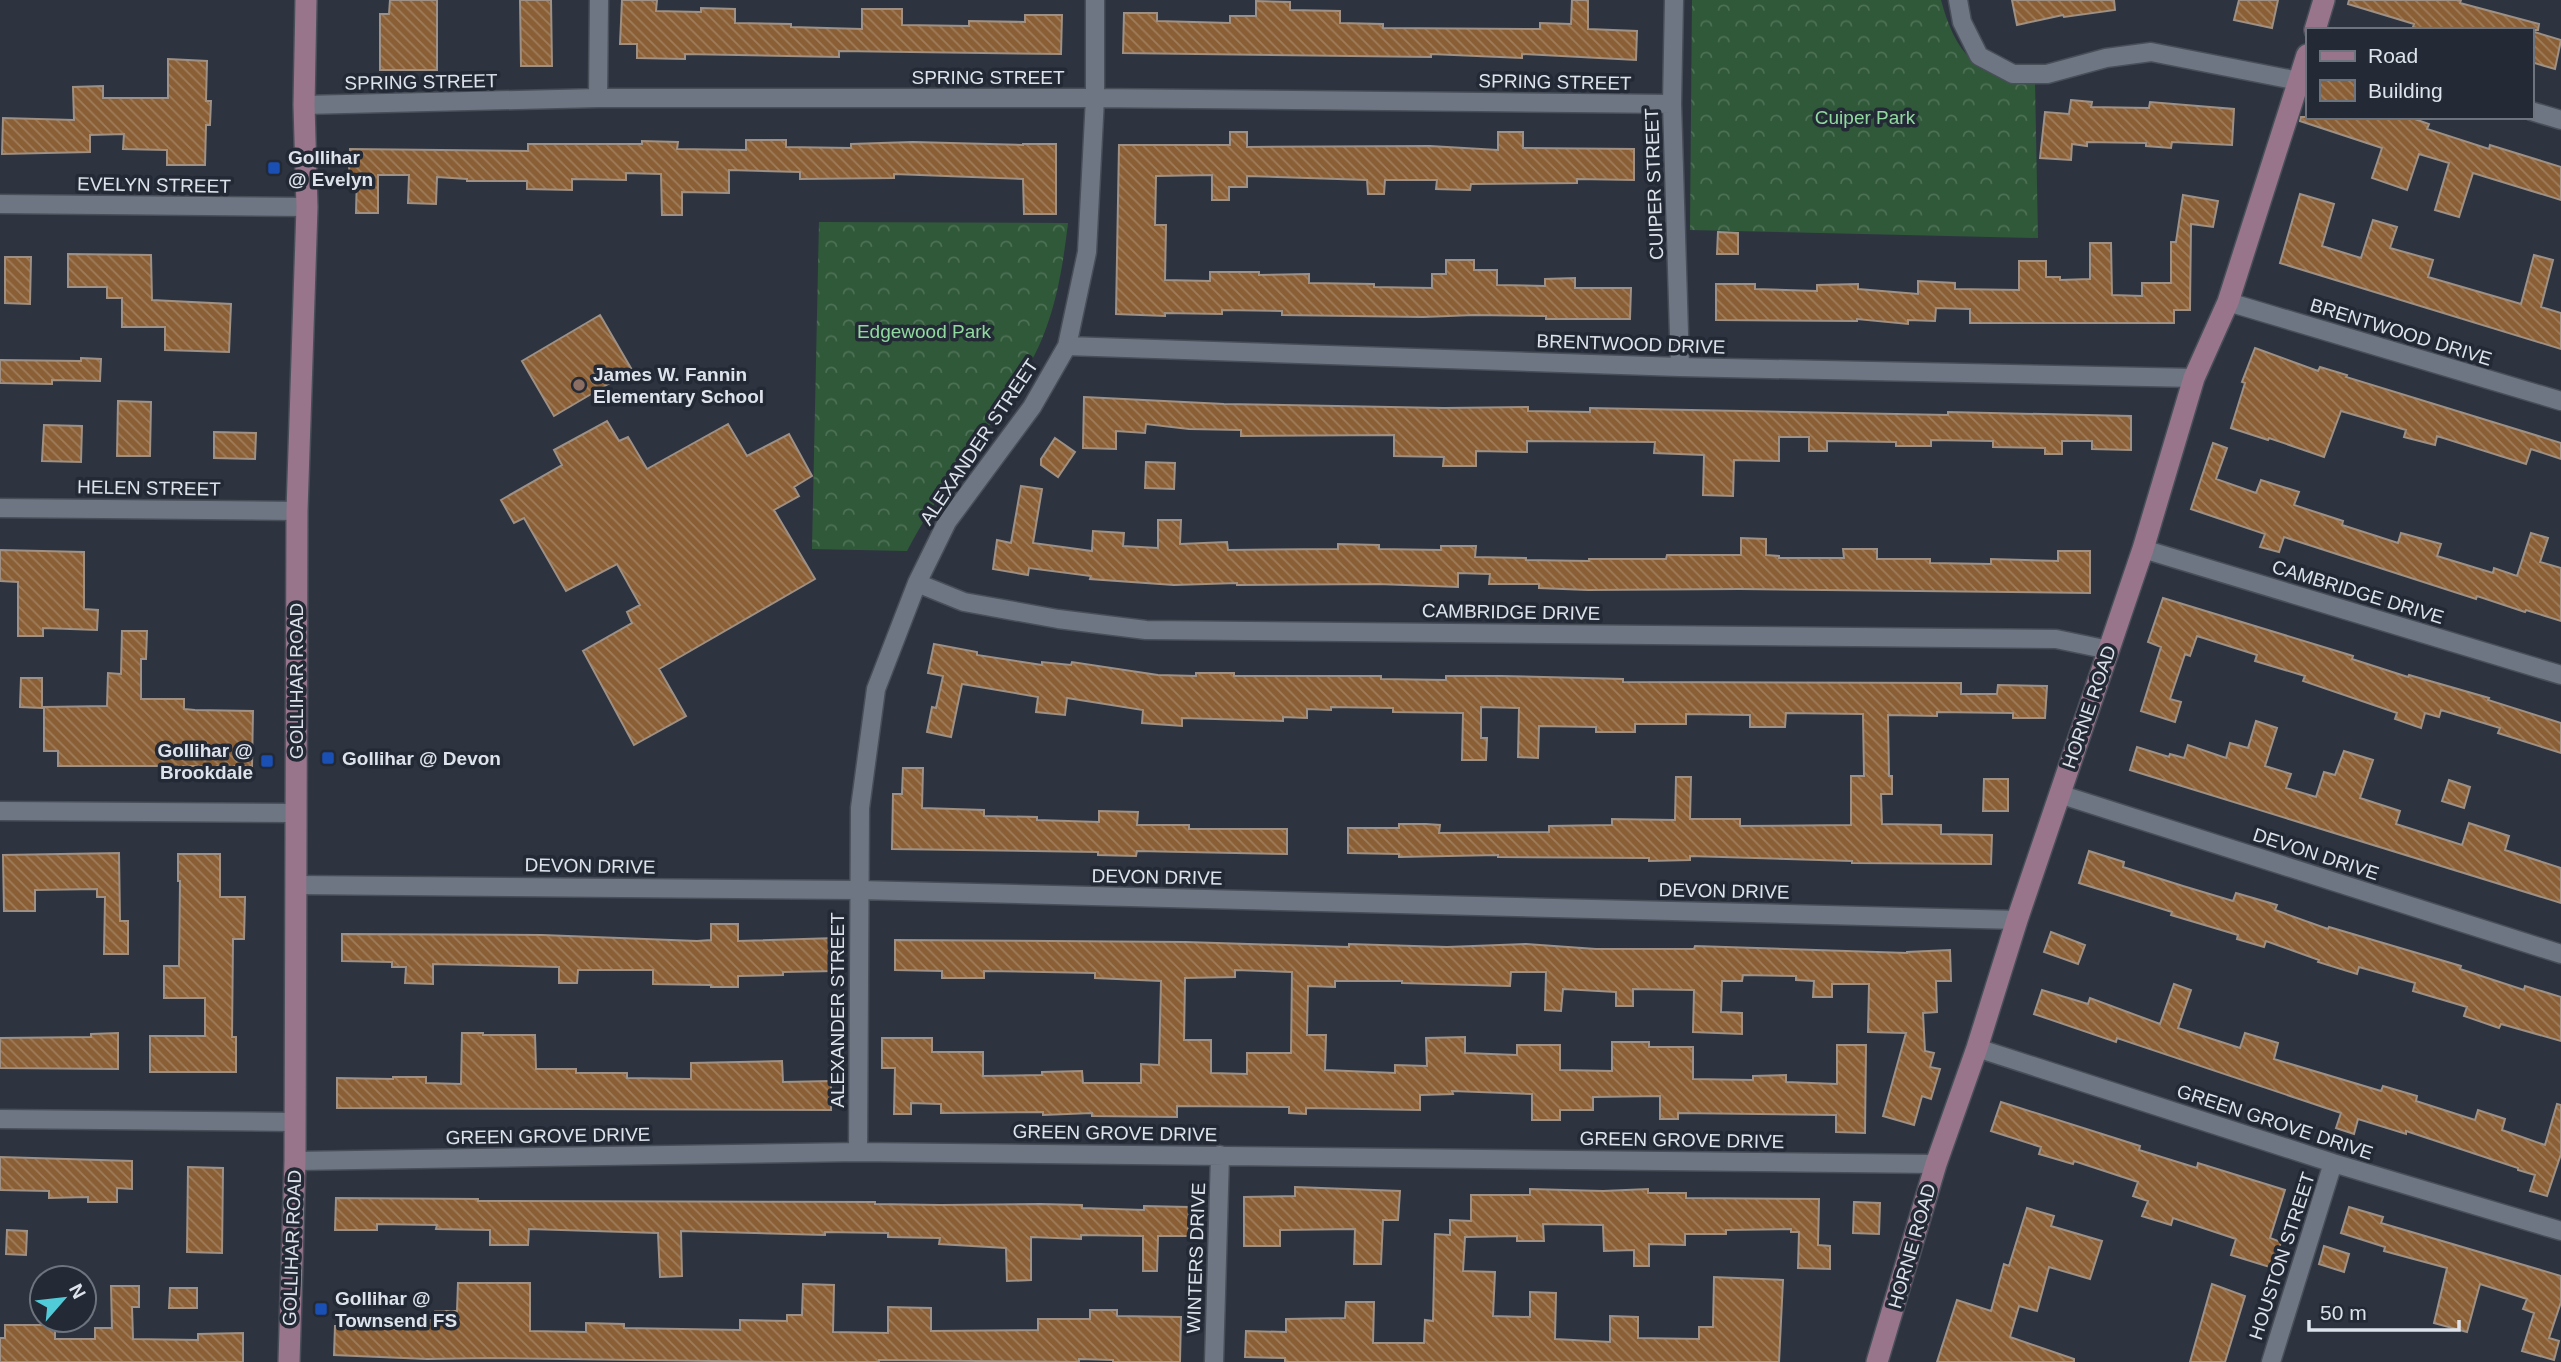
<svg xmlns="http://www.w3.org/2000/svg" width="2561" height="1362" viewBox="0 0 2561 1362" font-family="Arial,sans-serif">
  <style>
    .forest { fill: url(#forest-crowns) }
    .building { fill: url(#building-back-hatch); stroke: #9e9084; stroke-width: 2; fill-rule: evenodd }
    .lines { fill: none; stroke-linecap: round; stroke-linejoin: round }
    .street-casing { stroke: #494f59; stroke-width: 21 }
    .secondary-casing { stroke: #494f59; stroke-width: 24 }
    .street { stroke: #6e7684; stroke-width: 18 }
    .secondary { stroke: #98758b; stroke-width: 21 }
    .transit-dot { fill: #1a4fb4; stroke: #232a35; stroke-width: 2.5 }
    .education-dot { fill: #8d6e63; stroke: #232a35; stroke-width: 2.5 }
    .labels { text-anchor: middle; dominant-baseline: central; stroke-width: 7; stroke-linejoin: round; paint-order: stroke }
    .street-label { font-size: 19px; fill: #dee3eb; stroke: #232a35 }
    .park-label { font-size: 19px; fill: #91da9f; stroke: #232a35 }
    .poi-label { font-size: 19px; font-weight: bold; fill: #dee3eb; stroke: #232a35; text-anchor: start }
  </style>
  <defs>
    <pattern id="forest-crowns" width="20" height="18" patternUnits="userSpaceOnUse" patternTransform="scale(1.75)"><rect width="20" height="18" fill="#305939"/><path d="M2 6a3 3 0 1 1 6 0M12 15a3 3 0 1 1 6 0" fill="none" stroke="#4e7156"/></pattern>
    <pattern id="building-back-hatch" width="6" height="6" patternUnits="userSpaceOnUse" patternTransform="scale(1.75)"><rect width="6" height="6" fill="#8a5f35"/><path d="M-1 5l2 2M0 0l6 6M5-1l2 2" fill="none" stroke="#9f7d5c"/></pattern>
  </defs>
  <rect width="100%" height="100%" fill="#2d3440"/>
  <path class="forest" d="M1692 0H1941C1956 55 1977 77 2035 83L2038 238 1690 230Z
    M819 222 1068 223C1062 273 1054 323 1028 367 990 430 941 485 907 551L812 549Z"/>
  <path class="building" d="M390 0H437V70H380V14H389Z
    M520 0H551L552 66H521Z
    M622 0H657L656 11 701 12V8L735 9V23L791 24V27L862 29V9H902V25L969 26V21L1025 22V15H1062L1061 54 839 51V57L685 54V59L637 58V44H620Z
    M1572 0H1588V29L1637 31 1636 60 1522 54V58L1431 54V57L1123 53 1124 13H1157V21L1230 23V16H1256V1L1290 2V10L1340 11V23L1383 24V28L1540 29V23L1571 24Z
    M2012 0H2114L2115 10 2064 17 2063 15 2017 25Z
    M2239 0H2278L2272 28 2234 20Z
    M2349 0H2461L2460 3 2539 24 2538 30H2424L2413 27 2414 24 2348 4Z
    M2531 31 2561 40 2555 69 2531 62Z
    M168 59 207 61 206 101H211L210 125H206L205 165H167V150L123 149 124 134 90 135V152L2 154 3 118 74 120 73 87 103 86V98H168Z
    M2071 100 2092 102 2091 107 2149 108 2150 102 2234 109 2232 145 2172 142 2171 148 2146 146V143L2087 142V146L2072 144 2071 160 2040 158 2045 112 2069 114Z
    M2301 117H2409L2429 124 2427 129 2489 149 2490 145 2561 167V200L2473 173 2459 217 2435 210 2449 163 2419 154 2407 190 2372 178 2382 148 2300 121Z
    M1230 132H1247V147L1430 146 1498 150V132H1523V148L1634 149V180L1577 179V183L1471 184 1470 190 1436 189 1437 180H1385L1384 194H1368L1367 180 1247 176V187H1229V200H1212V175L1156 176 1155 225H1166L1165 280 1210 281V272H1259V275L1309 274V283L1374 284V287L1432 288V274H1446V260H1474V270H1497V285L1545 286V279L1575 278V288H1631L1630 319H1546V316L1474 315 1423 317 1282 315V311L1222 310V314L1165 313V316L1116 314 1119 145H1230Z
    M746 140H786V147L851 148V144L913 142 1023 145V144H1056V214H1024L1023 179 894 174V178L800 179V172L729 170V193L682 192V215H662L661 174 626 173V180L572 179V190L527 189V181H467V179L437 177 436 204 408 203 409 175H378V213H356L357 174H349L350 149 528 151V144H642V141L678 142 677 149 746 150Z
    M2300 194 2334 204 2322 246 2361 258 2373 220 2397 227 2390 248 2433 260 2428 277 2521 304 2534 255 2553 260 2541 307 2561 313V349L2280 263Z
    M2183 195 2218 201 2213 227 2191 224 2190 310H2174V323H1970V309L1936 308 1935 321 1908 320V324L1857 319V321L1716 320V284H1755V289L1817 291V285L1858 284V289L1918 294V281L1955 283V289L2019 290V261H2046V277H2060V280L2090 279V243H2111L2112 295 2142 296V283H2171V242H2176Z
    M1718 232 1738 233V254H1717Z
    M68 254 151 255 152 300 231 304 229 352 165 350V327H122V298H107V287H68Z
    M5 257H31L30 304 5 303Z
    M600 315 632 370 554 416 522 361Z
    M2255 348 2318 371 2320 367 2347 375 2346 377 2561 443V459L2531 449 2526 464 2437 436 2435 445 2404 437 2406 430 2341 411 2324 457 2269 438 2268 440 2231 428 2245 383 2242 382Z
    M81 358 101 359 100 381 52 380V384L0 383V360L81 361Z
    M1084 397 1224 404 1444 408 1528 407V411L1590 412V408L1948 415V412L2131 416V450L2092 449V441H2062V454H2045V448L1993 447V441L1931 440V446H1896V442L1827 441V451H1809V437H1779V461L1734 460 1733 496 1703 495 1704 455 1654 453 1655 442 1527 441V452L1476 451V466H1443L1444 457 1394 456V435L1241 436V430L1189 429 1146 424 1145 433 1116 431V449L1083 448Z
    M118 401 151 402 150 456H117Z
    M607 421 619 441 628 437 647 469 728 424 747 456 789 434 812 476 794 487 799 496 774 510 815 579 659 669 686 716 634 745 583 651 632 623 627 612 640 605 617 564 566 591 524 518 514 523 501 500 562 465 554 450Z
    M44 425 82 426 81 462 42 461Z
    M214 432 256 433 255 459 214 458Z
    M1055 438 1075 452 1058 477 1041 465V459Z
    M2213 443 2227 448 2216 479 2256 493 2261 480 2299 492 2294 505 2343 521 2342 525 2398 543 2401 533 2441 544 2437 556 2493 573 2494 568 2517 576 2531 533 2548 538 2540 562 2561 568V621L2526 610 2525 612 2477 596 2476 599 2284 537 2279 552 2260 547 2265 534 2191 509Z
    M1146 462 1175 463 1174 489 1145 488Z
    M1021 486 1042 489 1033 543 1092 551 1093 531 1124 533 1123 546 1158 548V520H1181L1180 544 1227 542 1228 550 1338 549V544L1379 545V549L1441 550V546H1476L1475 557 1526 558V560L1589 561V559H1666L1667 555H1741V538L1766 539V555L1779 556V558H1844L1843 549H1877V559H1930V563L1991 564V559L2058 561V551H2090V593L1740 589 1588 590 1539 588V584H1489L1490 574 1458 573V587L1378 584 1237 585V583L1174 585 1090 579 1091 576 1029 568 1028 575 993 569 997 540 1011 543Z
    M0 550 84 552V609L98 610 97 630 43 628V636H18V582L0 581Z
    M2163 598 2353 656 2352 659 2408 677 2409 675 2489 698 2488 700 2561 723V753L2498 733 2500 728 2441 710 2439 717 2425 713 2421 728 2395 719 2397 713 2303 681 2305 676 2255 661 2257 655 2197 636 2190 656 2185 654 2170 699 2181 702 2175 722 2141 711 2161 647 2148 642Z
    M122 631H147L146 659H141V699H184V709L195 710 253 711 252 766H58V751H44V707L107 706 108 673 121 674Z
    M934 644 977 652V655L1042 665V662L1071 665 1072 662 1158 675 1196 676V673H1234V676H1381V679L1446 680V676H1501L1623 679V682L1961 683V694H1997L1998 685 2047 686 2045 718H2013V713L1937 712V716L1888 715 1889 776H1892V794H1881L1882 824 1941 825V834L1992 835 1991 864 1852 863V861L1690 856V860L1649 861V858L1498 857V855L1399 857V854L1348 853V828H1399V824H1426L1440 825 1439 833 1549 832V826L1612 825V819L1675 820 1676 777H1691L1690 819H1740V826L1851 825V776H1864L1863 714 1786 713 1785 727H1750V715L1686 714V724H1635V732H1596V727L1539 726 1538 758 1518 757 1519 708 1481 707V738H1487L1486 760H1462L1463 713 1393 712V708L1331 707V710L1307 709V718L1283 717V721L1182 718V726L1142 723 1143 710 1067 698 1065 715 1036 712 1038 697 962 684 951 737 927 732 932 707 936 708 943 676 928 673Z
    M21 678H42V708L20 707Z
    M2256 721 2277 728 2265 766 2291 774 2286 788 2316 797 2324 772 2335 775 2344 751 2373 760 2360 798 2400 811 2396 824 2462 845 2469 823 2509 836 2505 850 2561 868V903L2130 770 2137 747 2169 757 2170 754 2184 758 2188 745 2226 758 2230 743 2248 748Z
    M903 768H923L922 808 984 810V816L1037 817V820L1099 822V811L1138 812 1137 825H1189V829H1287V854L1137 851 1136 856 1098 855V852L892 849 893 794H902Z
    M1984 779H2008V811H1983Z
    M2449 780 2470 787 2464 808 2442 801Z
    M2089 851 2124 862 2123 867 2183 886 2233 901 2236 893 2277 905 2275 910 2328 929 2329 927 2461 966 2460 969 2524 990 2525 986 2561 997V1041L2501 1024 2499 1028 2464 1016 2467 1007 2413 991 2415 983 2359 967 2357 974 2318 962 2319 960 2266 941 2264 947 2237 939 2238 935 2171 915 2172 912 2079 883Z
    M119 853 120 921H128V954H104L105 897H97V889L35 890V911H4L3 855Z
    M178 854H220V897H245L244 939H233L232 1037H236V1072H150V1036H205V998H164V966H179L180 881H178Z
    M711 924H738V941L836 938V971L783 972V975L738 976V987H711V985L653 984V970H578L577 983H559V967L433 964V984L405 983 406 967H392V962L342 961V934L542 935 697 941 711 940Z
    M2051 932 2085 945 2078 964 2044 952Z
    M895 940 1185 942 1349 947V944L1447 947 1526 944 1596 949H1694L1695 946 1907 953V952L1950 950 1951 981H1936L1937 1012 1923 1013 1925 1051 1934 1053 1930 1067 1940 1069 1931 1099 1922 1096 1914 1125 1883 1116 1906 1033 1868 1032 1869 984H1832V997H1813L1814 981 1796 980V976L1743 975 1742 981H1722L1721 1012 1742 1013V1034L1693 1032 1694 990 1633 989V1006H1616V992L1563 989 1561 1011 1545 1010 1546 972H1511L1510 986 1402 983V981H1335V987L1308 986 1307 1035H1326L1325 1070 1395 1073V1065L1427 1066 1426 1038 1465 1037V1053L1517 1055V1045H1560V1070L1612 1071V1042H1649V1047H1693V1079L1753 1080V1076L1786 1075V1082L1837 1084V1045H1866L1865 1133 1836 1132V1115L1678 1113V1119H1660V1096L1593 1097V1110H1560V1120H1532V1094L1452 1091 1453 1094 1420 1095V1110L1306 1108V1114L1289 1113V1107L1177 1106V1117L1092 1116V1113L1043 1115V1112L941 1113V1104L911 1103V1114H894L895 1068H882V1038H932V1052H983V1076L1042 1075V1072L1082 1071 1083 1083H1141V1064L1159 1065 1161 981 1095 978V973L1044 972 984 971V978H942V971L895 970ZM1235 970 1292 972 1291 1053H1247V1074L1211 1073V1040H1184L1185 978 1235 977Z
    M2174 984 2191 990 2178 1028 2240 1048 2245 1033 2278 1043 2274 1059 2381 1091 2383 1086 2417 1096 2416 1101 2475 1120 2478 1110 2505 1119 2502 1130 2545 1145 2557 1104 2561 1105V1154L2547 1196 2530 1191 2535 1175 2518 1170V1168L2406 1131V1134L2358 1119 2354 1134 2336 1128 2341 1113 2117 1038 2116 1042 2034 1014 2042 990 2088 1004 2090 998 2160 1024Z
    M118 1033V1069L0 1068V1038L91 1037V1034Z
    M462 1033H483V1035H535L536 1069H576V1073H627V1078L691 1079V1063L782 1061 783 1082 831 1081V1110L337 1108V1078L393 1079V1077H426V1083L461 1084Z
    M2001 1102 2140 1146 2139 1150 2197 1168 2198 1163 2285 1190 2270 1238 2281 1242 2273 1268 2231 1255 2236 1239 2173 1218 2171 1225 2142 1216 2148 1201 2133 1196 2138 1182 2074 1161 2073 1164 2039 1154 2041 1147 1991 1131Z
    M0 1157 132 1161V1189L117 1188V1202H88V1197L49 1198V1191L0 1190Z
    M188 1167 223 1168 222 1253 187 1252Z
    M1295 1187 1400 1191 1398 1220H1383L1381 1264H1354L1355 1229 1280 1230V1246H1244V1197L1295 1196Z
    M1530 1189 1603 1191 1648 1189V1193H1686V1198L1819 1199 1818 1245 1830 1246V1269L1798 1268 1799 1232H1791V1229L1726 1230V1234H1685V1245L1649 1244V1266H1634V1250L1604 1251 1603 1225 1543 1224 1544 1241H1517V1236L1465 1237 1463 1271 1495 1272 1493 1316 1530 1317V1292L1556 1293 1555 1339 1610 1342V1316L1638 1317V1338L1699 1339V1327H1713L1714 1277 1783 1280 1779 1362H1285V1358L1245 1357 1246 1331 1286 1332V1319L1345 1318 1346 1302H1374L1373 1343H1424L1425 1320 1433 1321 1435 1234 1450 1235V1220L1471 1221V1195H1530Z
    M336 1198 478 1199V1201L875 1202V1204L941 1205 1040 1204 1082 1205V1208L1144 1210V1206L1189 1207 1188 1236H1158L1157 1271H1143V1236L1081 1235V1239L1031 1237V1280L1007 1281 1006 1248 939 1244 940 1238 888 1237V1233L825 1232V1235L681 1231 682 1276 660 1277 658 1233 529 1229 528 1245H490V1230L436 1229 437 1225 377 1224V1230H335Z
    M1854 1202 1880 1203 1879 1234 1853 1233Z
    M2349 1207 2383 1217 2381 1223 2561 1276V1302L2549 1338 2559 1341 2554 1360 2522 1351 2534 1313 2523 1309 2527 1299 2480 1284 2467 1332 2434 1323 2447 1268 2384 1251 2385 1247 2341 1233Z
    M2027 1208 2054 1216 2051 1226 2102 1241 2090 1279 2049 1267 2037 1311 2019 1306 2010 1337 2074 1359V1362H1937L1957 1300 1991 1311 2004 1264 2009 1266Z
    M7 1230 27 1231 26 1255 6 1254Z
    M2324 1246 2349 1254 2344 1272 2319 1264Z
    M458 1283H530V1331L586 1332V1323L624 1324V1328L740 1330V1320L787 1321V1315H802L803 1284 834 1285 833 1332 888 1333V1307L931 1308V1331L1038 1330V1319H1090V1310H1117V1316L1181 1317 1180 1362H1113V1360L1079 1359V1362L879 1360V1362H786L488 1358 427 1359 334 1355 335 1326H384V1320H434L435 1311H457Z
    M2212 1284 2245 1296 2225 1362H2190Z
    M111 1286H139V1307H132L133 1339 198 1340V1334L243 1333V1362H0V1338H5V1325H55V1339H95V1328H112Z
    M170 1288H197V1308H169Z"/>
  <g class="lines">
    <g class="street-casing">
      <path id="street" d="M1674 0 1672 104 1680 367
        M1958 0 1962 22 1979 56 2013 74H2047L2106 58 2151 52 2299 81
        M598 98 599 0
        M304 105 598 98H1095L1672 104
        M2531 111 2561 120
        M0 204 307 207
        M2228 302 2561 401
        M1067 346 1680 367 2194 378
        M0 508 297 511
        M2143 549 2561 675
        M917 583 964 602 1058 619 1146 630 2056 639 2109 650
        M2059 794 2561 954
        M0 811 295 813
        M296 885 859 890 2017 920
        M1977 1048 2333 1163 2561 1231
        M0 1119 294 1122
        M858 1152 860 808 876 689 917 583 947 522 1032 407 1067 346 1087 252 1095 98V0
        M295 1161 858 1152 1936 1164
        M1214 1362 1220 1155
        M2271 1362 2333 1163"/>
    </g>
    <g class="secondary-casing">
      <path id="secondary" d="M2315 30 2324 0
        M289 1362 295 1161 297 511 307 207 304 105 306 0
        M1877 1362 1936 1164 1977 1048 2017 920 2143 549 2194 378 2228 302 2307 55"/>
    </g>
    <use href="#street" class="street"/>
    <use href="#secondary" class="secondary"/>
  </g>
  <g class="transit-dot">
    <rect x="267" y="161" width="14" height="14" rx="3.5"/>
    <rect x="321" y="751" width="14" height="14" rx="3.5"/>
    <rect x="260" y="754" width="14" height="14" rx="3.5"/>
    <rect x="314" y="1302" width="14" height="14" rx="3.5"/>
  </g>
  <circle class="education-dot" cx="579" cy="385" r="7"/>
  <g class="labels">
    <g class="street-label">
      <text x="988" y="77">SPRING STREET</text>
      <text transform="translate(421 82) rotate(-1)">SPRING STREET</text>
      <text transform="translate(1555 82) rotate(1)">SPRING STREET</text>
      <text transform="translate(1654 184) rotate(-92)">CUIPER STREET</text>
      <text transform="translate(154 185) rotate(1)">EVELYN STREET</text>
      <text transform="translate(2401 332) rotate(17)">BRENTWOOD DRIVE</text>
      <text transform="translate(1631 344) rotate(2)">BRENTWOOD DRIVE</text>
      <text transform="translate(979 442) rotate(-56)">ALEXANDER STREET</text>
      <text transform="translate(149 488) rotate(1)">HELEN STREET</text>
      <text transform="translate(2358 592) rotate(17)">CAMBRIDGE DRIVE</text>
      <text transform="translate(1511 612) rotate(1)">CAMBRIDGE DRIVE</text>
      <text transform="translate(296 681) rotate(-90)">GOLLIHAR ROAD</text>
      <text transform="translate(2089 707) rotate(-71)">HORNE ROAD</text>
      <text transform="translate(2316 854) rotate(18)">DEVON DRIVE</text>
      <text transform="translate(590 866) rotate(1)">DEVON DRIVE</text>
      <text transform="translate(1157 877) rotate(1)">DEVON DRIVE</text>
      <text transform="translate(1724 891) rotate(1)">DEVON DRIVE</text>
      <text transform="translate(837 1010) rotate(-90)">ALEXANDER STREET</text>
      <text transform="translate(2275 1122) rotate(18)">GREEN GROVE DRIVE</text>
      <text transform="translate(1115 1133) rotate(1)">GREEN GROVE DRIVE</text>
      <text transform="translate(548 1136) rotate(-1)">GREEN GROVE DRIVE</text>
      <text transform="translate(1682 1140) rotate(1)">GREEN GROVE DRIVE</text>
      <text transform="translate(1912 1246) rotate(-74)">HORNE ROAD</text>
      <text transform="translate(292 1248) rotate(-88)">GOLLIHAR ROAD</text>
      <text transform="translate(2282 1256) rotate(-72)">HOUSTON STREET</text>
      <text transform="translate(1196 1258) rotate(-88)">WINTERS DRIVE</text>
    </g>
    <g class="park-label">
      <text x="1865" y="117">Cuiper Park</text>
      <text x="924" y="331">Edgewood Park</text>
    </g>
    <g class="poi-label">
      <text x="288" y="157">Gollihar<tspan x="288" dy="22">@ Evelyn</tspan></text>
      <text x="593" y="374">James W. Fannin<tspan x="593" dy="22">Elementary School</tspan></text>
      <text x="253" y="750" text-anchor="end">Gollihar @<tspan x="253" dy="22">Brookdale</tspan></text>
      <text x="342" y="758">Gollihar @ Devon</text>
      <text x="335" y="1298">Gollihar @<tspan x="335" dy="22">Townsend FS</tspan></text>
    </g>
  </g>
  <rect x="2306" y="28" width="228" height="91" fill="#232a35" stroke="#6e747e" stroke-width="2"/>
  <rect x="2320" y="51" width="35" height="10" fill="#98758b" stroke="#6e747e" stroke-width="2"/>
  <text x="2368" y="63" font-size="21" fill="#dee3eb">Road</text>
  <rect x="2320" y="80" width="35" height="21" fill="url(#building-back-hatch)" stroke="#6e747e" stroke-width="2"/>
  <text x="2368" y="98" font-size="21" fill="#dee3eb">Building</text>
  <g transform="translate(63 1299) rotate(62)"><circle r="33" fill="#232a35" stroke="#6e747e" stroke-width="2"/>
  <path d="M0-5L12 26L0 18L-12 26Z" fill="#52cbd9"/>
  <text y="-10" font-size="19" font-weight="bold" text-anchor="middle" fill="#dee3eb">N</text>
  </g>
  <path d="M2309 1320v10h150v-10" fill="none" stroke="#dee3eb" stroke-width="3.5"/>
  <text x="2320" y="1320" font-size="21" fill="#dee3eb" stroke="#232a35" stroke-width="5" paint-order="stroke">50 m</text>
</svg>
